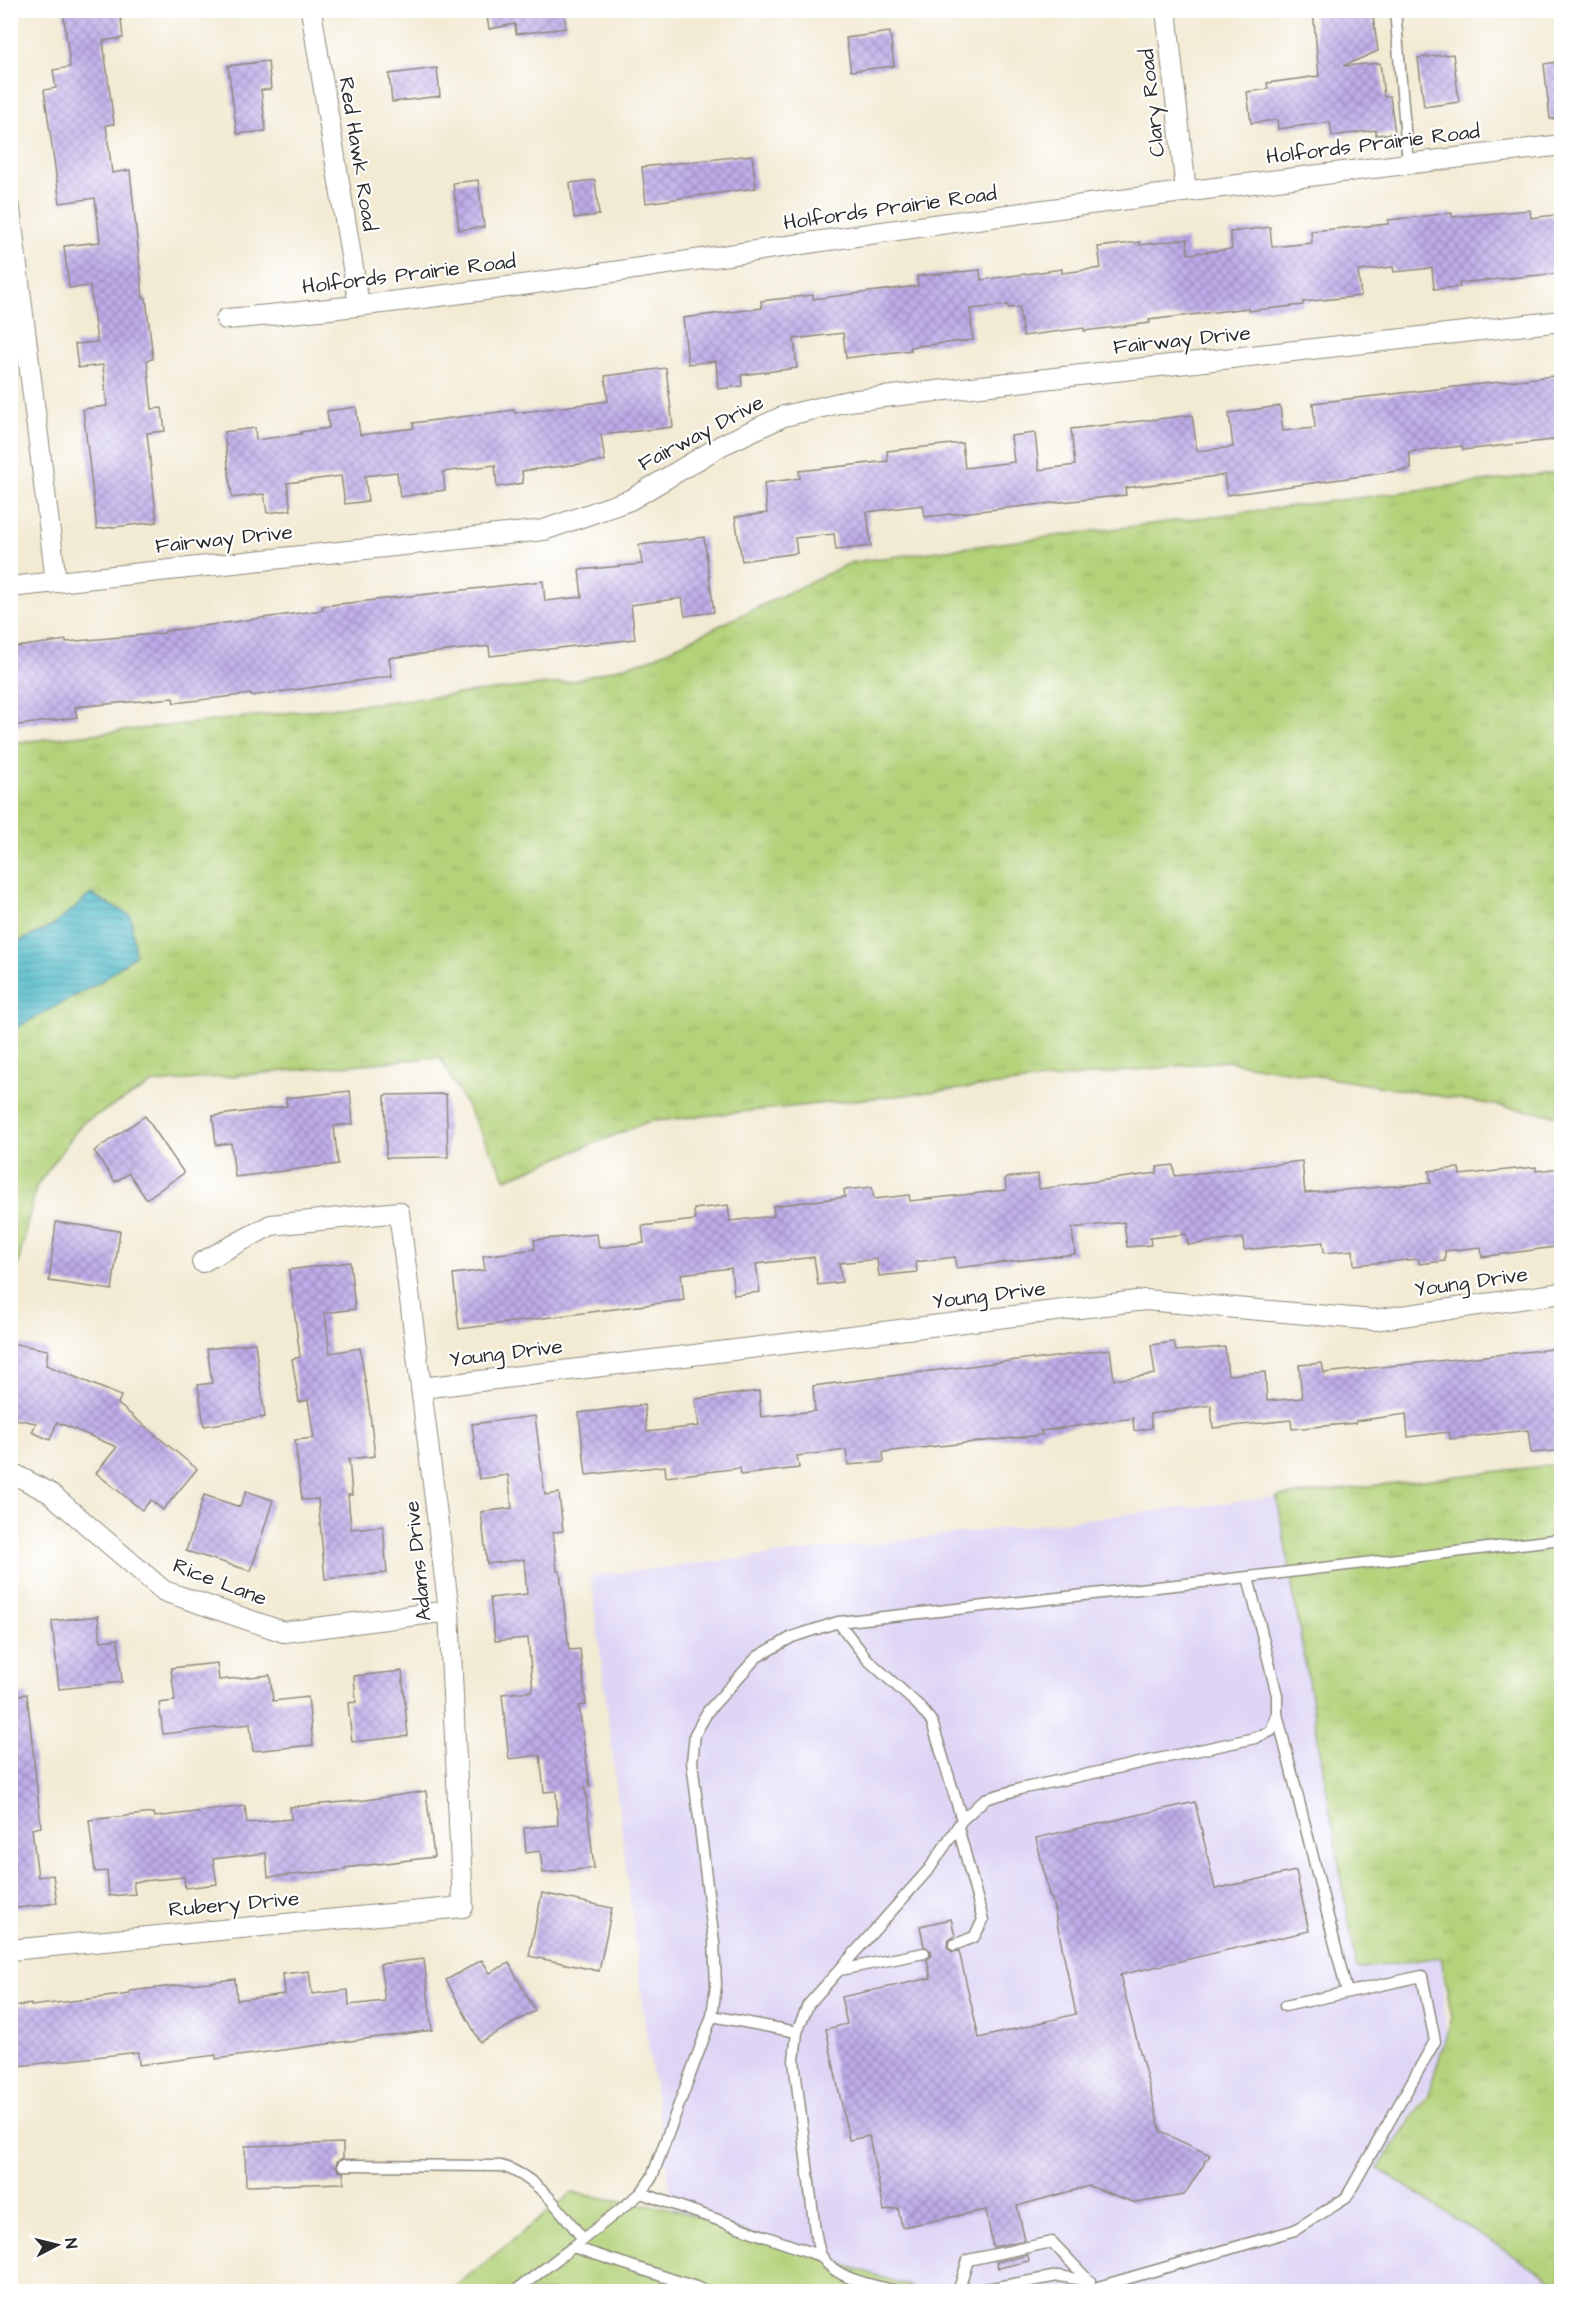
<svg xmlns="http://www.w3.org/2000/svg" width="1572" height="2302" viewBox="0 0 1572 2302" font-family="'Architects Daughter',sans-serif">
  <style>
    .built { fill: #ded5f5 }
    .grass { fill: url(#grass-tufts); stroke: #6f7e52; stroke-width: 1.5 }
    .park { fill: #b3d279; stroke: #6f7e52; stroke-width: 1.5 }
    .water { fill: url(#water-rules); stroke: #3a7178; stroke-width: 1.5 }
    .building { fill: url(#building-cross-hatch) }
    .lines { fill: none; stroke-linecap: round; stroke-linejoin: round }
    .lane-casing { stroke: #8e8a7f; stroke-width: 13 }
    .street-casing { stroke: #8e8a7f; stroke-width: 22 }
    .lane { stroke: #fff; stroke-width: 10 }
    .street { stroke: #fff; stroke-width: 20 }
    .labels { text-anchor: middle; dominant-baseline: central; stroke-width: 4.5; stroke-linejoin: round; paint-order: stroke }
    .street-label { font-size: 21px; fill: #2b2b2b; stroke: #fff }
  </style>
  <defs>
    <pattern id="grass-tufts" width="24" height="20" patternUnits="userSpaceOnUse" patternTransform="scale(1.5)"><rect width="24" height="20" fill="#b3d279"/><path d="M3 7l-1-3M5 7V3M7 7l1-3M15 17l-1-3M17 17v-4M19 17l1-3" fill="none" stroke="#9ab469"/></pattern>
    <pattern id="water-rules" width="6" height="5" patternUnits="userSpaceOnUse" patternTransform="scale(1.5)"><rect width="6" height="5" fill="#4ab7c6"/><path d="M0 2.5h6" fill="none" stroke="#3e95a1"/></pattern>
    <pattern id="building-cross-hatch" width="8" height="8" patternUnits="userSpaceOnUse" patternTransform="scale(1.5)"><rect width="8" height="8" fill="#beace9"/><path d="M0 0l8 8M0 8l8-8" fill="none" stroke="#9b8cbd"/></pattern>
  </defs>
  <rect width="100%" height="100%" fill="#fff"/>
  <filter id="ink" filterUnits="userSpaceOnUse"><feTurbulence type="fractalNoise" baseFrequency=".0167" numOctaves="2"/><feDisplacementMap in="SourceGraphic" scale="12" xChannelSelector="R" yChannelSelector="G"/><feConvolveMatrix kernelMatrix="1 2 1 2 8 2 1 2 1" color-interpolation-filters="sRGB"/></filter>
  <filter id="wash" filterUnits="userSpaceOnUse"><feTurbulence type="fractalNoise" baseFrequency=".008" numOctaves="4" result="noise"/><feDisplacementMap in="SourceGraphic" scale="24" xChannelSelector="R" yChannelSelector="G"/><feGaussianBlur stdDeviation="1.35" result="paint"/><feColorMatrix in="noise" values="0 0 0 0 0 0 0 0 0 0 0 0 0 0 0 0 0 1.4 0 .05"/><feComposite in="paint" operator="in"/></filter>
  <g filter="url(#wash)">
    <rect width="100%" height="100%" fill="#f2ead3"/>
    <path class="built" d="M1277 1497 1357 1969 1441 1957 1448 2061 1378 2168 1561 2287V2291H924L673 2209 645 2025 591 1576Z"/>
    <path class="grass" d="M1561 472V1116L1225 1061 647 1122 506 1179 440 1057 154 1083 82 1123 36 1187 11 1294V743L569 682 650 659 852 562Z
      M1561 1464V2287L1378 2168 1427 2097 1452 2018 1441 1957 1357 1969 1277 1497Z"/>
    <path class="park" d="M572 2193 673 2209 924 2291 448 2292Z"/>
    <path class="water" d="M91 894 131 916 135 955 102 981 11 1031V945L52 926Z"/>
    <g id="blocks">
      <path class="building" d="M63 10H120L123 38 103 41 114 124 106 125 112 173 130 170 143 298H146L153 359 147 360 152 409 162 408 165 431 147 433 157 522 97 529 83 409 107 406 103 365 78 368 75 344 97 342 90 286 69 288 64 246 100 242 95 198 60 203 44 90 56 88 53 70 70 67Z
        M486 10H564L566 28 516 34 515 24 489 29Z
        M1313 10H1372L1378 51 1343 66 1380 63 1384 97 1390 96 1395 133 1376 135V130L1332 136 1330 122 1278 129 1277 120 1251 123 1247 92 1268 89 1267 83 1319 76Z
        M890 32 894 66 851 71 846 38Z
        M1453 54 1459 102 1424 107 1418 58Z
        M268 61 271 89 261 90 266 131 237 134 228 66Z
        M1562 61V118L1550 119 1544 64Z
        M437 68 440 96 392 102 389 74Z
        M752 155 756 188 646 203 642 167Z
        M478 180 484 227 459 230 453 183Z
        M595 180 599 215 574 218 570 183Z
        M1530 210 1531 218 1562 214V273L1459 283 1460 287 1434 289 1432 268 1394 272 1393 267 1358 271 1361 296 1303 302V305L1248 311V308L1149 320 1150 323 1084 331V328L1023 336 1019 307 1008 308V305L970 309 973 340 910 347 911 350 846 358 843 333 794 339 797 368 741 375 742 386 718 389 716 361 688 364 683 318 762 308 761 301 813 295V299L918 286 917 276 980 270 981 280 1062 269V273L1101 268 1098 247 1140 242V245L1187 239 1188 254 1232 249 1230 232 1270 227 1272 247 1312 243 1311 231 1388 224V220L1452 213V217Z
        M666 368 673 427 601 435 605 461 522 471 523 483 497 487 495 465 443 472 445 490 400 497 397 472 365 476 368 501 345 504 341 476 287 483 291 510 267 513 264 494 232 498 224 432 255 428 256 440 301 434V432L329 428 327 411 356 407 360 435 414 428 413 423 514 410 515 413 608 401 605 376Z
        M1562 375V439L1463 450 1462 446 1409 452 1411 469 1227 495 1224 475 1125 488 1126 495 925 517 923 505 867 512 871 546 836 550 834 534 795 538 797 553 742 561 735 517 767 513 764 483 800 478 799 471 888 461 887 451 962 443 965 468 1014 462 1011 436 1035 433 1039 470 1075 465 1071 429 1192 415 1197 451 1233 447 1229 413 1280 406 1283 431 1315 428 1313 403Z
        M704 537 714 612 685 616 682 598 631 605 635 639 490 656 489 646 389 658 392 676 251 696V694L174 703 173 698 75 707 77 717 12 726 10 648 66 640V642L165 633V631L323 610 322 606 543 581 545 601 582 597 579 570 642 564 639 545Z
        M350 1091 353 1124 334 1126 338 1164 235 1177 231 1143 216 1145 213 1116 287 1106 286 1098Z
        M446 1094 448 1157 386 1158 385 1095Z
        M145 1116 184 1173 146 1199 129 1173 115 1182 94 1151Z
        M1302 1161 1305 1193 1431 1183 1429 1171 1459 1168 1460 1175 1536 1167V1171L1562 1168V1246L1482 1257 1481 1247 1445 1251V1261L1419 1264V1259L1354 1265 1353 1250 1324 1253 1323 1242 1244 1250 1243 1238 1188 1245 1186 1234 1150 1238 1151 1245 1127 1247 1124 1222 1072 1228 1075 1254 956 1268 955 1257 916 1262 917 1272 879 1276 877 1259 839 1263 842 1282 818 1285 814 1257 756 1264 760 1292 734 1295 731 1268 681 1274 684 1300 459 1329 453 1274 485 1270 483 1256 535 1249 534 1240 597 1234 599 1248 644 1243 642 1226 695 1220 694 1209 728 1205 730 1221 774 1216 773 1206 845 1197 844 1190 872 1187 874 1199 909 1195 910 1201 1006 1190 1005 1178 1038 1174 1039 1189 1157 1173V1167L1173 1165 1175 1176Z
        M56 1222 120 1231 112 1290 49 1281Z
        M350 1262 355 1309 325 1313 330 1353 360 1348 369 1406 375 1456 349 1459 352 1495H348L351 1529 383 1526 387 1573 325 1579 318 1499 302 1500 295 1440 314 1438 308 1400 299 1402 292 1359 300 1357 289 1270Z
        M1174 1342 1176 1351 1225 1347 1228 1375 1265 1372 1267 1401 1302 1398 1299 1365 1322 1363 1324 1373 1562 1348V1429L1556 1430 1558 1451 1531 1453 1528 1430 1450 1439 1449 1432 1408 1437 1406 1414 1356 1421V1423L1292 1429 1291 1420 1213 1428 1211 1405 1150 1414 1152 1428 1134 1431 1133 1418 1041 1431 1042 1435 883 1452 884 1462 848 1465 846 1450 797 1456 799 1468 741 1475 740 1468 666 1477 665 1466 586 1475 579 1413 644 1405 647 1432 699 1426 695 1399 759 1391 761 1417 815 1411 813 1386 1032 1358 1033 1360 1110 1349 1114 1380 1155 1374 1151 1345Z
        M10 1343 48 1350 46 1365 121 1396 118 1404 197 1469 163 1510 151 1500 142 1510 96 1473 117 1447 57 1422 50 1440 32 1432 36 1423 10 1418Z
        M255 1343 265 1417 204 1426 198 1385 212 1383 207 1349Z
        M535 1416 545 1495 559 1493 563 1531 553 1532 557 1571H560L569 1650 580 1649 586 1705 579 1706 590 1787H585L594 1868 543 1873 540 1851 526 1853 524 1828 558 1825 556 1791 544 1792 540 1755 509 1759 502 1694 533 1691 528 1638 495 1641 490 1598 527 1594 524 1559 487 1564 481 1512 512 1508 508 1475 479 1479 472 1424Z
        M246 1491 273 1500 251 1571 186 1551 204 1495 240 1507Z
        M98 1616 101 1641 118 1639 122 1682 59 1689 52 1621Z
        M217 1663 219 1680 270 1675 273 1701 308 1697 313 1745 253 1751 250 1724 163 1734 159 1703 175 1701 171 1668Z
        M402 1671 408 1736 352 1742 348 1703 356 1702 354 1676Z
        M27 1694 41 1827 32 1829 38 1877 53 1875 57 1903 10 1909V1696Z
        M426 1791 434 1857 345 1868V1870L268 1877 266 1853 213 1859 217 1884 185 1888 184 1877 133 1882 135 1894 109 1896 107 1871 95 1872 89 1820 154 1813 155 1817 245 1806 247 1823 291 1819 290 1807 366 1800Z
        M1195 1802 1215 1889 1296 1871 1309 1931 1120 1975 1161 2132 1210 2155 1184 2195 1136 2203 1089 2186 1017 2206 1025 2240 993 2247 986 2210 902 2227 898 2208 884 2211 869 2136 849 2140 826 2029 847 2024 841 1997 931 1978 927 1960 931 1956V1951L924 1946 920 1926 951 1919 955 1936 948 1941 947 1947 952 1952 959 1951 979 2038 1076 2014 1052 1899H1050L1036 1838Z
        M542 1893 612 1908 599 1971 529 1956Z
        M424 1959 432 2030 216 2059V2055L139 2065 138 2052 10 2067V2007L31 2004V2006L130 1994V1991L235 1979 237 2000 285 1994 283 1974 309 1971 312 1994 348 1990 349 2005 385 2001 380 1964Z
        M482 1960 490 1973 509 1963 535 2011 480 2042 446 1980Z
        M343 2143V2158L337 2161 336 2166 339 2171 343 2172 344 2183 246 2186 245 2146Z
        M1028 2255 1029 2261 998 2268 996 2262Z"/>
    </g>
  </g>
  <g filter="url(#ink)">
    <use href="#blocks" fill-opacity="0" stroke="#8e8a7f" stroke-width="1.5"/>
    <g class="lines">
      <g class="lane-casing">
        <path id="lane" d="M1395 10 1408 164
          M1248 1577 1562 1539
          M838 1622 868 1660 918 1705 932 1722 962 1820
          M1277 1714 1347 1992
          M954 1945 974 1937 983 1920 958 1827
          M840 1970 924 1953
          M712 2016 797 2032
          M343 2165 501 2166C536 2175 561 2211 583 2239
          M641 2193 821 2256
          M573 2247 641 2193 652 2177 712 2016 716 1985 714 1942 692 1762 695 1734 708 1711 757 1657 792 1637 838 1622 1248 1577 1277 1695V1714L1271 1731 1255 1738 1020 1789 985 1799 962 1820 930 1868 808 2005 797 2032 794 2060 815 2231C817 2239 818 2248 821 2255 834 2280 877 2286 902 2292
          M1098 2287 1295 2230 1346 2198 1435 2041 1422 1976 1285 2006
          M514 2292 573 2247 711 2292
          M958 2292 968 2260 1052 2242 1088 2280
          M969 2292 1058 2276 1090 2281"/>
      </g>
      <g class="street-casing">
        <path id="street" d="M311 10 359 305
          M1166 10 1186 191
          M10 209 56 581
          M226 319C450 300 674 262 897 230 1118 199 1340 172 1562 145
          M10 587 544 530 630 500 722 445 784 416 848 401 1562 321
          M422 1388 1145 1300 1374 1320 1562 1293
          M10 1472 50 1493 164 1591 284 1632 449 1611
          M10 1950 463 1907 449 1611 399 1212 271 1225 202 1262"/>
      </g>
      <use href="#lane" class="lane"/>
      <use href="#street" class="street"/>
    </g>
  </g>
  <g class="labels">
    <g class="street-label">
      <text transform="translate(1152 103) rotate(-96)">Clary Road</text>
      <text transform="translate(1373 144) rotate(-7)">Holfords Prairie Road</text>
      <text transform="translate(358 154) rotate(81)">Red Hawk Road</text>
      <text transform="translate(890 208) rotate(-8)">Holfords Prairie Road</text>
      <text transform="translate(409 274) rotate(-7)">Holfords Prairie Road</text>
      <text transform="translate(1182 340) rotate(-6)">Fairway Drive</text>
      <text transform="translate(701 433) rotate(-28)">Fairway Drive</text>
      <text transform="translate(224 539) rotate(-6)">Fairway Drive</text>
      <text transform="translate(1471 1282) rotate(-8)">Young Drive</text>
      <text transform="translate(989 1295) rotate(-7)">Young Drive</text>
      <text transform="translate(506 1353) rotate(-7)">Young Drive</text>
      <text transform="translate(418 1561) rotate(-96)">Adams Drive</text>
      <text transform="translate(220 1582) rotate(21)">Rice Lane</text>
      <text transform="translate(234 1904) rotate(-5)">Rubery Drive</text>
    </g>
  </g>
  <rect width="1572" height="2302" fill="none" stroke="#fff" stroke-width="36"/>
  <g transform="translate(57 2245) rotate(83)" stroke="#ffffff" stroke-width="4.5" paint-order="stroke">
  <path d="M0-4.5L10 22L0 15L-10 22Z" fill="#2b2b2b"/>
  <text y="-9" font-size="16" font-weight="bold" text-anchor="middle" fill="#2b2b2b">N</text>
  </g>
</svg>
